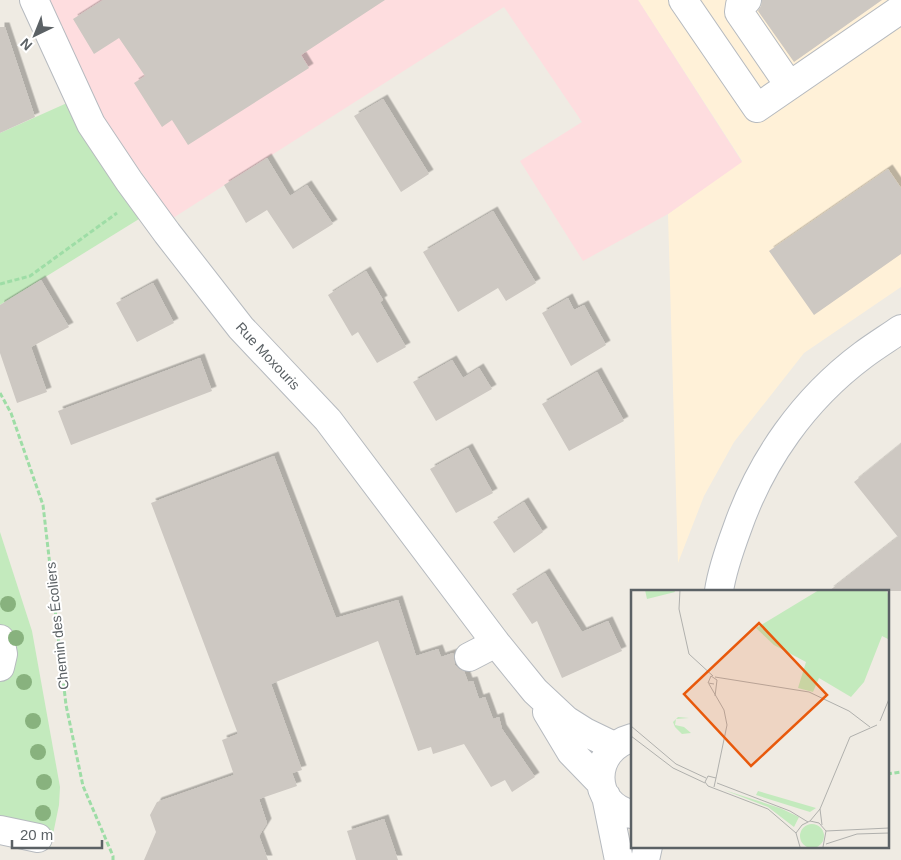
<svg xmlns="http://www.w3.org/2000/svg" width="901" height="860" viewBox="0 0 901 860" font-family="Arial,sans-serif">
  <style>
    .commercial { fill: #fff1d8 }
    .medical { fill: #fedddf }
    .green { fill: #c3eabd }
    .building { fill: #cdc8c2; filter: url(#shadow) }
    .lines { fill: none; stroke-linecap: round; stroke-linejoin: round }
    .minor-casing { stroke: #b6babf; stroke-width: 30 }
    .path { stroke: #9edda6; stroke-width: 3; stroke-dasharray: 5 2.5; stroke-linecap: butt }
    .minor { stroke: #fff; stroke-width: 28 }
    .tree { fill: #88b27e }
    .labels { text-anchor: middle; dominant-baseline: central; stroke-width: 4; stroke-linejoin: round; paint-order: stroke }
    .street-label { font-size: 14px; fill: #5b6165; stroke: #fff }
    .inset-road { fill: none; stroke: #b0b0ad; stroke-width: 1 }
    .view { fill: #e8590c; fill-opacity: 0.15; stroke: #e8590c; stroke-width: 2.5 }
    .inset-edge { fill: none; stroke: #5b6165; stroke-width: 2.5 }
  </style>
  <defs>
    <filter id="shadow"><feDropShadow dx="4.5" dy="-4.5" stdDeviation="0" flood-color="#0004"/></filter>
  </defs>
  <rect width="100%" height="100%" fill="#efebe3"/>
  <path class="commercial" d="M638 0H901V287L804 353 734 442 704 496 678 563 668 214 742 161Z"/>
  <path class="medical" d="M48 0H638L742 162 668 214 583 261 520 161 582 122 504 7 173 218 91 100Z"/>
  <path class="green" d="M67 103 81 133 139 219 0 305V133Z
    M0 532 32 631 60 787 59 805 50 849 0 838Z"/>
  <path class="building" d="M103 0H385L301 55 309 68 188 145 172 120 162 127 134 83 145 76 119 38 94 54 73 19Z
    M762 0H882L794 62 758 11 761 6Z
    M0 27H5L35 117 0 133Z
    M383 99 429 174 401 192 354 116Z
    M267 158 290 196 307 185 333 224 293 249 267 210 246 223 224 185Z
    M888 169 901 188V254L814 315 769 251Z
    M493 211 536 283 506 301 498 288 458 312 423 252Z
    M366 271 383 300 380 302 406 347 377 363 358 332 352 336 328 295Z
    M41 280 69 327 31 347 47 392 17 403 0 353V305Z
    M153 283 174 323 137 342 116 303Z
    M568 298 574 310 584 305 606 345 571 366 542 313Z
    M200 358 212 391 71 445 58 411Z
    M452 360 463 378 479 368 492 389 436 421 413 382Z
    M597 372 624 421 569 451 542 404Z
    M901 444V591H829L898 537 854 482Z
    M468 448 493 493 456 513 430 469Z
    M274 456 336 618 398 600 416 656 438 649 441 657 453 653 455 665 459 669 464 671 468 682 473 681 479 699 485 697 493 719 499 717 502 729 535 777 512 792 505 780 491 787 464 744 433 754 431 747 418 751 378 641 271 684 302 770 292 773 297 786 259 799 267 823 259 836 268 860H144L156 832 150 815 157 802 234 775 222 740 238 734 151 503Z
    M524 502 543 532 514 553 493 522Z
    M545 573 582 632 608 621 622 651 562 678 537 621 532 624 512 594Z
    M384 819 398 860H356L347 831Z"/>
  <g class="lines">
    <g class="minor-casing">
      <path id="minor" d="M34 0 91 124 129 181 167 233 241 328 328 420 496 643 535 691 566 720 585 732 614 746
        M683 0 757 108 901 9
        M747 0 740 5 739 12 789 85
        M719 591C722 570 730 548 737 529 761 460 804 399 863 355 875 346 888 338 901 329
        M0 639 3 654 0 667
        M469 657 496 643
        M547 712 571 752 601 783
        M632 738C591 749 589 805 632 814
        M606 796 619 860
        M0 830 38 838
        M645 860 648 846"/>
    </g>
    <path class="path" d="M0 284 30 276 117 213
      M0 393 11 413 43 505 66 705 83 786 113 856V860
      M887 774 901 772"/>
    <use href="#minor" class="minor"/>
  </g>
  <g class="tree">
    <circle cx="8" cy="604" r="8"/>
    <circle cx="16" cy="638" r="8"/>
    <circle cx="24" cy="682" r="8"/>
    <circle cx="33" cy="721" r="8"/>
    <circle cx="38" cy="752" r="8"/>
    <circle cx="44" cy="782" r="8"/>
    <circle cx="43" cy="813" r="8"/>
  </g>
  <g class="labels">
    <g class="street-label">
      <text transform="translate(268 356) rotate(47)">Rue Moxouris</text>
      <text transform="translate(57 626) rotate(-96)">Chemin des Écoliers</text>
    </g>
  </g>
  <g transform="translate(631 590)">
    <rect width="258" height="258" fill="#efebe3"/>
    <path d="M14 0H43L44 2 16 9ZM188 0H255L257 4V49L251 46 233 92 220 107 188 88 182 102 167 98 175 72 143 55 125 38ZM47 127 58 128 45 129 44 135 53 137 60 143 51 144 44 137 42 132ZM93 200 149 218 168 227 163 237 137 217ZM127 201 185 218 179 222 125 205ZM169 246a12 12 0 1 1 24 0a12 12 0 1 1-24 0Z" fill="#c3eabd"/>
    <path class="inset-road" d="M49 0 48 19 58 64 82 86M84 87 178 102 218 121 239 137M78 94 93 120 96 135 85 188M83 94 77 93 80 86 86 90 84 106M249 131 258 109M0 136 45 174 75 188M0 146 42 178 74 193M86 193 159 221 177 232M83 197 85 188 77 186 74 192 77 196 137 219 165 243M189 219 191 235M179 231 189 219 219 147 246 135M195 241 258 238M195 254 226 244 258 243M169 257 165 243 171 235 179 231 188 233 195 241 192 257"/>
    <path class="view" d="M128 33 196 105 120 176 53 104Z"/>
    <rect width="258" height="258" class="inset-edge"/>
  </g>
  <g transform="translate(35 35) rotate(223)" stroke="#ffffff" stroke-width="4" paint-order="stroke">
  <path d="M0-4L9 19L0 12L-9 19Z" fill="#5b6165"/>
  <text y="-8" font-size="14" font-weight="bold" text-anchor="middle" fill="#5b6165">N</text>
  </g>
  <path d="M12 840v8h90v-8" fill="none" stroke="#5b6165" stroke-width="2.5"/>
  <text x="20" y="840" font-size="15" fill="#5b6165" stroke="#ffffff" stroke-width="4" paint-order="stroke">20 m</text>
</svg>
